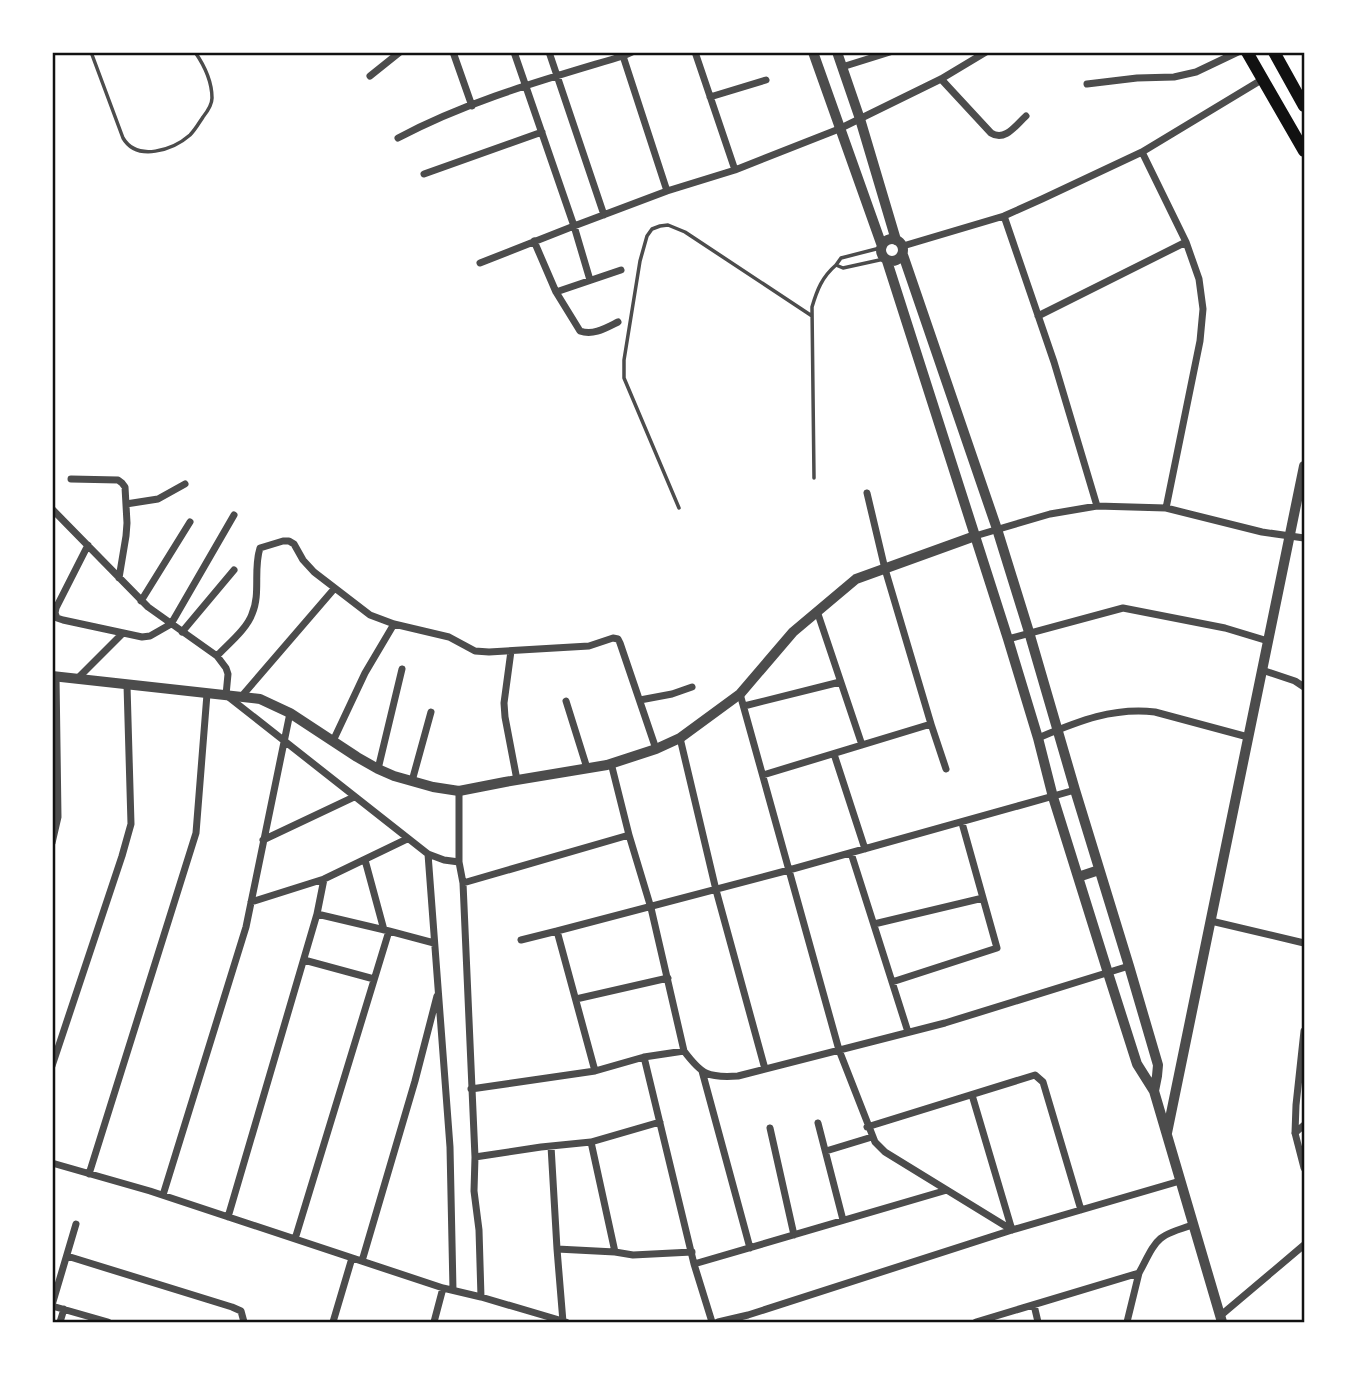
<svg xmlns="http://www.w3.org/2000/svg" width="1357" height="1375" viewBox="0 0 1357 1375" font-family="'Zilla Slab',serif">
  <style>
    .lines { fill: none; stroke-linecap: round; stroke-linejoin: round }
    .service { stroke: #4c4c4c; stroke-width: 3.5 }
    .minor { stroke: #4c4c4c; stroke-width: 7 }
    .tertiary { stroke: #4c4c4c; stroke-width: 10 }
    .primary { stroke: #111; stroke-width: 12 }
    .neatline { fill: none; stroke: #111; stroke-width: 2.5 }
  </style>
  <rect width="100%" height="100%" fill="#fff"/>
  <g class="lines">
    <path class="service" d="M91 52 123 138C137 162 173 150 190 135 195 130 199 123 203 117 207 112 212 105 212 98 212 81 204 65 195 52
      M880 248 841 258 836 265 843 268 884 259
      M814 478 812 307C817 290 822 277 836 265
      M679 508 624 378V360L640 261 647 236 652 229 660 226 668 225 685 232 812 316"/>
    <path class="minor" d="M453 52 472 106
      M514 52 574 226 667 191 735 170
      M549 52 604 215
      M632 52 623 56 667 191
      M695 52 735 170 839 129 941 79 986 52
      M842 67 890 52
      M370 76 400 52
      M941 79 991 133C1005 142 1016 125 1026 116
      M1087 84 1137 78 1174 77 1196 72 1238 52
      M710 97 766 80
      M398 138C469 100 547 79 623 56L622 52
      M1142 152 1186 242 1199 279 1203 309 1200 341 1166 508
      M424 174 542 132
      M1004 216 1054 362 1097 506
      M534 241 556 292 580 331C593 336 606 328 618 322
      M903 246 1004 216 1042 199 1142 152 1263 79
      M480 263 574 226 590 280
      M556 292 621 270
      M1038 316 1186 242
      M71 479 118 480 122 483 125 487 127 523 126 536 119 578
      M126 504 158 499 185 484
      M52 509 148 607 217 656 226 668 228 674 226 695 428 854 444 860 459 862
      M975 536 1050 514 1097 506 1166 508 1262 532 1304 538
      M88 545 56 608 55 613 57 618 63 620 142 637 150 636 171 624 234 515
      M141 601 190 522
      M817 611 862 745
      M182 632 234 570
      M1008 639 1123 608 1225 628 1268 641
      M511 651 504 703 505 717 517 780
      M217 656C227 645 247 629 252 614 261 594 253 569 260 548L283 541H289L294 544 303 560 314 572 370 615 394 624 449 637 475 651 489 652 589 646 613 638 618 639 620 643 656 749
      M1262 670 1295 681 1304 687
      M77 679 122 634
      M740 694 839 1050 875 1142 885 1152 1012 1230
      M241 697 334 589
      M640 700 672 694 692 687
      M566 701 587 768
      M744 706 840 682
      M931 724 946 769
      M680 738 716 890 765 1069
      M1038 738C1077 722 1112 707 1155 712L1248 737
      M333 741 365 673 394 624
      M834 754 865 849
      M378 769 402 669
      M763 775 931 724 885 569 867 493
      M412 781 431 712
      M459 791V862L463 883 475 1157 474 1191 479 1230 481 1297
      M629 835 651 908 684 1051
      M263 840 354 797
      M52 843 58 817 56 676
      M851 853 908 1032
      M428 854 450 1147 453 1290
      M365 860 384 930
      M463 883 629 835 611 763
      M251 902 324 879 407 839
      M317 914 324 879
      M1211 921 1304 943
      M874 924 983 898
      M389 931 434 943
      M521 940 557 931
      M304 960 374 979
      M892 982 997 948 962 823
      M576 999 668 978
      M1304 1031 1296 1105 1295 1133 1304 1168
      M644 1057 694 1264
      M52 1066 122 856 131 824 127 685
      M595 1071 644 1057 684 1051C702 1075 708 1078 738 1076L945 1023 1129 966
      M702 1071 750 1248
      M471 1089 595 1071 557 931 789 870 1075 790
      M972 1095 1012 1230
      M818 1123 843 1220
      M867 1127 1035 1075 1043 1082 1081 1210
      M770 1128 794 1235
      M1295 1133 1304 1125
      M591 1142 660 1122
      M826 1151 872 1137
      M475 1157 541 1147 591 1142 615 1252 557 1249 551 1146
      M52 1163 150 1191 443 1288 481 1297 566 1322
      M89 1174 196 833 207 694
      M163 1195 246 927 290 713
      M228 1217 317 914 389 931 295 1239
      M557 1249 563 1322
      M615 1252 633 1255 692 1252
      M67 1256 232 1307 241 1311 244 1322
      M362 1261 415 1081 437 996
      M52 1305 76 1224
      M1034 1305 1038 1322
      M52 1306 108 1322
      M1220 1316 1304 1245
      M60 1322 64 1309
      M333 1322 352 1258
      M434 1322 443 1288
      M712 1322 694 1264 947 1190
      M718 1322 748 1315 1012 1230 1180 1181
      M976 1322 1139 1273C1157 1239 1155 1236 1193 1225
      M1127 1322 1139 1273"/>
    <path class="tertiary" d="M813 52 882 246
      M837 52 860 119 896 240
      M881 250a11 11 0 1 1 22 0a11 11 0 1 1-22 0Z
      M903 255 997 529 1029 632 1075 790 1129 966 1158 1065 1157 1076 1154 1091
      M887 261 1008 639 1038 738 1053 797 1108 973 1137 1064 1154 1091 1222 1322
      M52 676 260 699 290 713 357 757 378 769 394 776 433 787 459 791 505 782 607 765 656 749 680 738 740 694 793 632 856 579 975 536
      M1078 877 1099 870
      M1167 1133 1304 466"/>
    <path class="primary" d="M1247 52 1304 151
      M1274 52 1304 106"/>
  </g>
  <rect width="1357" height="1375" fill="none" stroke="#ffffff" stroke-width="108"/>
  <rect x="54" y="54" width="1249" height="1267" class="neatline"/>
</svg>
